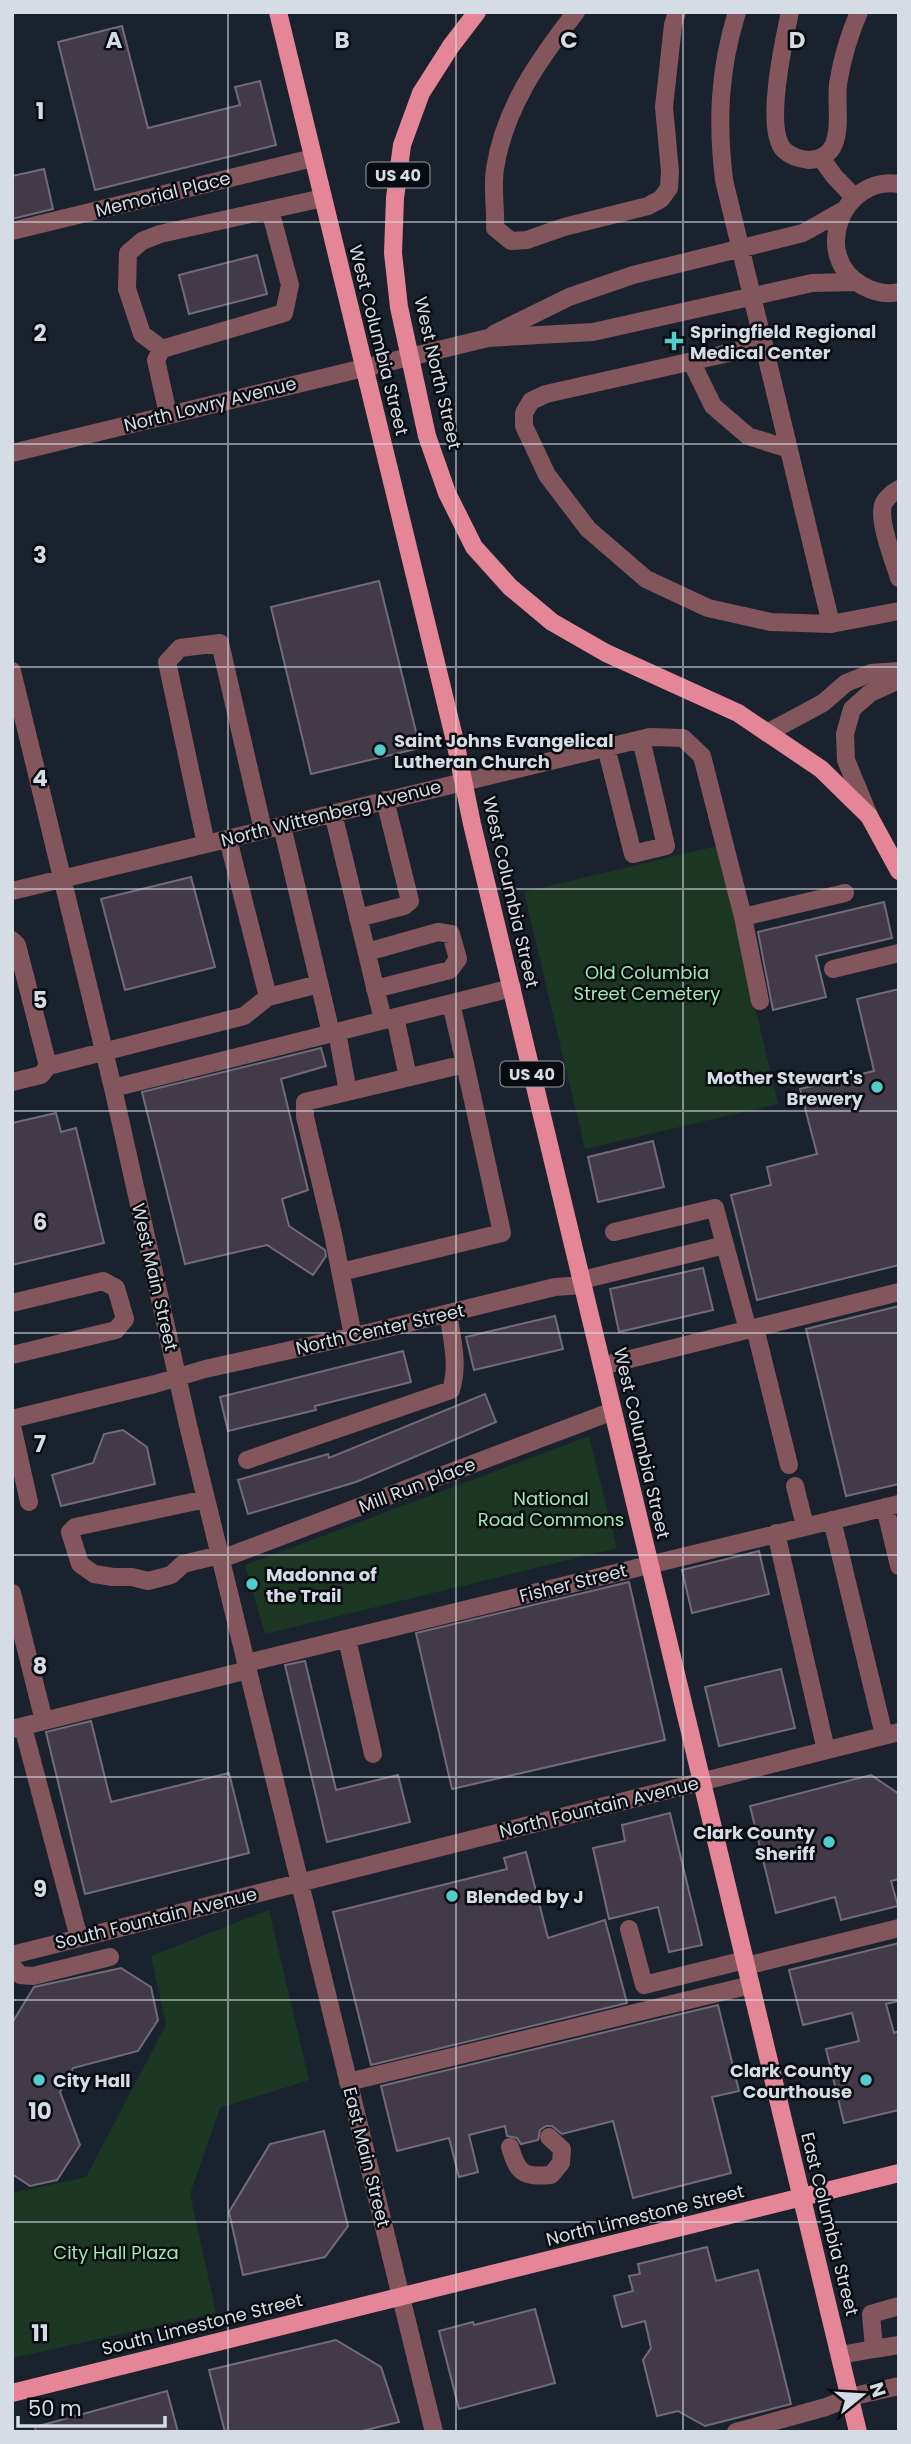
<svg xmlns="http://www.w3.org/2000/svg" width="911" height="2444" viewBox="0 0 911 2444" font-family="Poppins,sans-serif">
  <style>
    .green { fill: #1b3724 }
    .building { fill: #423a47; stroke: #726a78; stroke-width: 2 }
    .lines { fill: none; stroke-linecap: round; stroke-linejoin: round }
    .minor { stroke: #83555d; stroke-width: 18 }
    .major { stroke: #e58698; stroke-width: 18 }
    .grid { fill: none; stroke: #d6dce3; stroke-width: 2; stroke-opacity: 0.55 }
    .poi-dot { fill: #52cdcc; stroke: #080c11; stroke-width: 2.5 }
    .labels { text-anchor: middle; dominant-baseline: central; stroke-width: 5; stroke-linejoin: round; paint-order: stroke }
    .shield { fill: #080c11; stroke: #989ea4; stroke-width: 2 }
    .shield-label { font-size: 16px; font-weight: bold; fill: #d6dce3 }
    .street-label { font-size: 18px; fill: #d6dce3; stroke: #080c11 }
    .poi-label { font-size: 18px; font-weight: bold; fill: #d6dce3; stroke: #080c11; text-anchor: start }
    .park-label { font-size: 18px; fill: #9beab3; stroke: #080c11 }
    .grid-label { font-size: 23px; text-anchor: middle; font-weight: bold; fill: #d6dce3; stroke: #080c11; stroke-width: 5; stroke-linejoin: round; paint-order: stroke }
  </style>
  <rect width="100%" height="100%" fill="#1a232d"/>
  <path class="green" d="M717 846 778 1104 585 1149 524 892Z
    M589 1436 617 1548 265 1634 245 1565Z
    M269 1910 309 2080 220 2108 190 2194 216 2313 13 2358 12 2193 86 2177 166 2025 151 1956Z"/>
  <path class="building" d="M122 26 148 128 240 105 235 87 260 81 276 145 95 190 58 42Z
    M44 169 53 209 12 219V176Z
    M257 255 267 294 189 314 179 275Z
    M379 581 420 748 311 774 271 607Z
    M191 877 215 967 125 990 101 899Z
    M884 902 892 938 816 956 826 997 773 1010 758 932Z
    M899 989V1265L757 1300 731 1195 771 1185 767 1167 817 1154 800 1089 874 1071 857 999Z
    M321 1048 326 1066 281 1079 308 1190 282 1199 289 1226 325 1250 326 1256 313 1275 267 1245 185 1264 142 1092Z
    M56 1113 61 1132 76 1128 104 1243 12 1265V1123Z
    M653 1141 664 1187 598 1202 588 1157Z
    M703 1268 713 1310 619 1332 610 1289Z
    M899 1306V1484L846 1496 806 1329Z
    M555 1316 563 1349 474 1370 466 1337Z
    M403 1351 411 1382 315 1406 316 1410 228 1431 220 1397Z
    M485 1394 496 1422 356 1482 248 1514 238 1480 328 1454 329 1458Z
    M123 1430 147 1447 155 1484 61 1506 52 1475 93 1463 104 1434Z
    M759 1551 769 1594 692 1613 682 1570Z
    M629 1582 665 1740 452 1789 416 1633Z
    M305 1661 336 1790 398 1775 410 1822 327 1842 285 1665Z
    M781 1669 795 1728 719 1746 705 1687Z
    M91 1721 111 1802 229 1773 249 1853 85 1894 46 1732Z
    M871 1775 899 1794V1879L891 1881 898 1906 841 1920 835 1897 776 1913 750 1806Z
    M670 1813 702 1945 669 1952 658 1907 609 1919 593 1848 625 1841 622 1825Z
    M526 1852 548 1938 605 1920 627 2003 371 2065 333 1912 507 1869 504 1858Z
    M899 1943V2001L886 2004 894 2033 899 2031V2110L844 2123 826 2049 859 2041 852 2013 803 2025 789 1970Z
    M121 1968 151 1987 158 2020 138 2051 73 2068 60 2092 80 2145 57 2180 30 2186 12 2174V2023L34 1987Z
    M718 2005 739 2091 712 2097 731 2173 633 2198 613 2121 562 2134 552 2126H546L540 2130 538 2140 521 2144 517 2138 507 2136 505 2126 469 2135 478 2172 459 2177 449 2138 397 2151 381 2086Z
    M324 2131 348 2226 325 2257 243 2275 229 2212 270 2144Z
    M707 2247 716 2281 758 2270 791 2404 705 2426 678 2411 657 2416 643 2360 651 2348 645 2321 622 2327 614 2296 633 2291 629 2276 640 2274 638 2264Z
    M535 2309 555 2383 459 2409 439 2331 473 2322 474 2325Z
    M336 2340 381 2367 399 2422 358 2432H225L209 2370Z
    M167 2391 178 2432H36L35 2427Z"/>
  <g class="lines">
    <path class="minor" d="M576 12C539 59 504 109 495 169 492 188 496 209 495 228L511 241 527 240 564 227 648 206 661 199 669 188 670 172 664 107 673 25 677 12
      M737 12C719 70 717 121 724 180L831 624
      M790 12C784 40 764 129 784 150 790 156 800 159 809 160 820 160 830 154 834 144 841 126 836 103 838 84 842 59 849 35 859 12
      M821 158 834 176 854 197
      M899 184C842 175 810 257 863 286 874 292 886 295 899 292
      M270 210 290 285 284 313 162 349 142 334 127 289 128 253 142 241 160 234 323 198
      M12 231 313 158
      M494 334 569 297 633 275 803 233 842 211
      M764 345 546 394 531 401 524 413V426L547 475 588 529 646 579 708 608 771 622 831 624 899 611
      M162 349 156 360 168 414
      M691 361 713 406 748 436 789 449
      M12 453 488 338 593 332 812 283 856 282
      M899 489C893 492 885 499 883 505 878 522 894 561 899 578
      M12 671 113 1088 188 1425 434 2432
      M767 733 823 703 846 683 871 673 899 671
      M606 747 633 854 666 846 641 739
      M333 813 383 1020
      M869 816 846 760 845 734 852 709 870 693 899 680
      M282 826 331 1033
      M206 844 167 662 180 648 220 643 263 830
      M12 891 650 737 683 738 702 756 743 917 845 893
      M743 917 760 1001
      M358 918 404 906 410 901 385 800
      M12 940 17 945 48 1066
      M367 952 438 932 451 934 458 959 450 970 375 989
      M833 969 899 953
      M268 997 319 984
      M451 1003 465 1064
      M395 1017 408 1077
      M337 1032 348 1092
      M12 1082 41 1075 48 1066 244 1016 268 997 228 839
      M113 1088 512 988
      M725 1245 748 1330
      M341 1272 502 1233 465 1064 305 1102V1117L333 1234 353 1336
      M582 1280 725 1245 715 1208 614 1232
      M12 1303 103 1281 116 1288 125 1319 116 1330 12 1355
      M755 1328 789 1465
      M602 1366 899 1292
      M12 1419 155 1384 205 1369 376 1331 555 1287 583 1285
      M12 1426 29 1502
      M247 1460 451 1390C459 1365 452 1339 448 1313
      M795 1486 805 1526
      M206 1499 75 1527 70 1532 80 1564 94 1574 113 1577H132L148 1581 171 1575 183 1564 220 1555
      M885 1507 899 1566
      M832 1520 884 1735
      M776 1533 826 1750
      M221 1559 613 1411
      M12 1593 44 1721
      M347 1639 373 1754
      M247 1663 899 1504
      M23 1727 79 1938
      M12 1729 248 1670
      M629 1929 644 1985 745 1960
      M12 1955 899 1732
      M12 1966 20 1975 33 1976 110 1957
      M746 1966 899 1928
      M348 2082 751 1985
      M510 2147C518 2174 523 2177 551 2175L561 2163 562 2149 549 2137
      M899 2306 871 2314 874 2349 899 2345
      M840 2355 874 2349
      M736 2432 826 2407 850 2397 899 2386"/>
    <path class="major" d="M278 12 455 741 472 824 858 2432
      M477 12 451 46 421 93 402 145 395 198 393 253 399 307 427 436 447 493 474 547 510 587 552 622 606 653 738 713 821 769 869 816 899 871
      M12 2393 899 2173"/>
  </g>
  <path class="grid" d="M228 12V2432M456 12V2432M683 12V2432M12 222H899M12 444H899M12 667H899M12 889H899M12 1111H899M12 1333H899M12 1555H899M12 1777H899M12 2000H899M12 2222H899"/>
  <g class="poi-dot">
    <path d="M670.5 330.5h7v7h7v7h-7v7h-7v-7h-7v-7h7z"/>
    <circle cx="380" cy="750" r="7"/>
    <circle cx="877" cy="1087" r="7"/>
    <circle cx="252" cy="1584" r="7"/>
    <circle cx="829" cy="1842" r="7"/>
    <circle cx="452" cy="1896" r="7"/>
    <circle cx="39" cy="2080" r="7"/>
    <circle cx="866" cy="2080" r="7"/>
  </g>
  <g class="labels">
    <g class="shield">
      <rect x="366.5" y="162.5" width="63" height="25" rx="5"/>
      <rect x="500.5" y="1061.5" width="63" height="25" rx="5"/>
    </g>
    <g class="shield-label">
      <text x="398" y="175">US 40</text>
      <text x="532" y="1074">US 40</text>
    </g>
    <g class="street-label">
      <text transform="translate(163 194) rotate(-14)">Memorial Place</text>
      <text transform="translate(379 340) rotate(76)">West Columbia Street</text>
      <text transform="translate(438 373) rotate(77)">West North Street</text>
      <text transform="translate(210 404) rotate(-14)">North Lowry Avenue</text>
      <text transform="translate(331 813) rotate(-14)">North Wittenberg Avenue</text>
      <text transform="translate(511 892) rotate(77)">West Columbia Street</text>
      <text transform="translate(155 1277) rotate(77)">West Main Street</text>
      <text transform="translate(380 1329) rotate(-13)">North Center Street</text>
      <text transform="translate(642 1443) rotate(77)">West Columbia Street</text>
      <text transform="translate(417 1485) rotate(-21)">Mill Run place</text>
      <text transform="translate(573 1583) rotate(-14)">Fisher Street</text>
      <text transform="translate(599 1807) rotate(-14)">North Fountain Avenue</text>
      <text transform="translate(156 1918) rotate(-14)">South Fountain Avenue</text>
      <text transform="translate(367 2157) rotate(76)">East Main Street</text>
      <text transform="translate(645 2215) rotate(-14)">North Limestone Street</text>
      <text transform="translate(830 2224) rotate(76)">East Columbia Street</text>
      <text transform="translate(202 2324) rotate(-14)">South Limestone Street</text>
    </g>
    <g class="poi-label">
      <text x="690" y="331">Springfield Regional<tspan x="690" dy="21">Medical Center</tspan></text>
      <text x="394" y="740">Saint Johns Evangelical<tspan x="394" dy="21">Lutheran Church</tspan></text>
      <text x="863" y="1077" text-anchor="end">Mother Stewart's<tspan x="863" dy="21">Brewery</tspan></text>
      <text x="266" y="1574">Madonna of<tspan x="266" dy="21">the Trail</tspan></text>
      <text x="815" y="1832" text-anchor="end">Clark County<tspan x="815" dy="21">Sheriff</tspan></text>
      <text x="466" y="1896">Blended by J</text>
      <text x="852" y="2070" text-anchor="end">Clark County<tspan x="852" dy="21">Courthouse</tspan></text>
      <text x="53" y="2080">City Hall</text>
    </g>
    <g class="park-label">
      <text x="647" y="972">Old Columbia<tspan x="647" dy="21">Street Cemetery</tspan></text>
      <text x="551" y="1498">National<tspan x="551" dy="21">Road Commons</tspan></text>
      <text x="116" y="2252">City Hall Plaza</text>
    </g>
  </g>
  <g class="grid-label">
    <text x="114" y="48">A</text>
    <text x="342" y="48">B</text>
    <text x="569" y="48">C</text>
    <text x="797" y="48">D</text>
    <text x="40" y="119">1</text>
    <text x="40" y="341">2</text>
    <text x="40" y="563">3</text>
    <text x="40" y="786">4</text>
    <text x="40" y="1008">5</text>
    <text x="40" y="1230">6</text>
    <text x="40" y="1452">7</text>
    <text x="40" y="1674">8</text>
    <text x="40" y="1897">9</text>
    <text x="40" y="2119">10</text>
    <text x="40" y="2341">11</text>
  </g>
  <rect width="911" height="2444" fill="none" stroke="#d6dce3" stroke-width="28"/>
  <g transform="translate(862 2395) rotate(72)" stroke="#080c11" stroke-width="5" paint-order="stroke">
  <path d="M0-5L12 26L0 18L-12 26Z" fill="#d6dce3"/>
  <text y="-10" font-size="19" font-weight="bold" text-anchor="middle" fill="#d6dce3">N</text>
  </g>
  <path d="M18 2416v10h147v-10" fill="none" stroke="#d6dce3" stroke-width="3.5"/>
  <text x="28" y="2416" font-size="21" fill="#d6dce3" stroke="#080c11" stroke-width="5" paint-order="stroke">50 m</text>
</svg>
